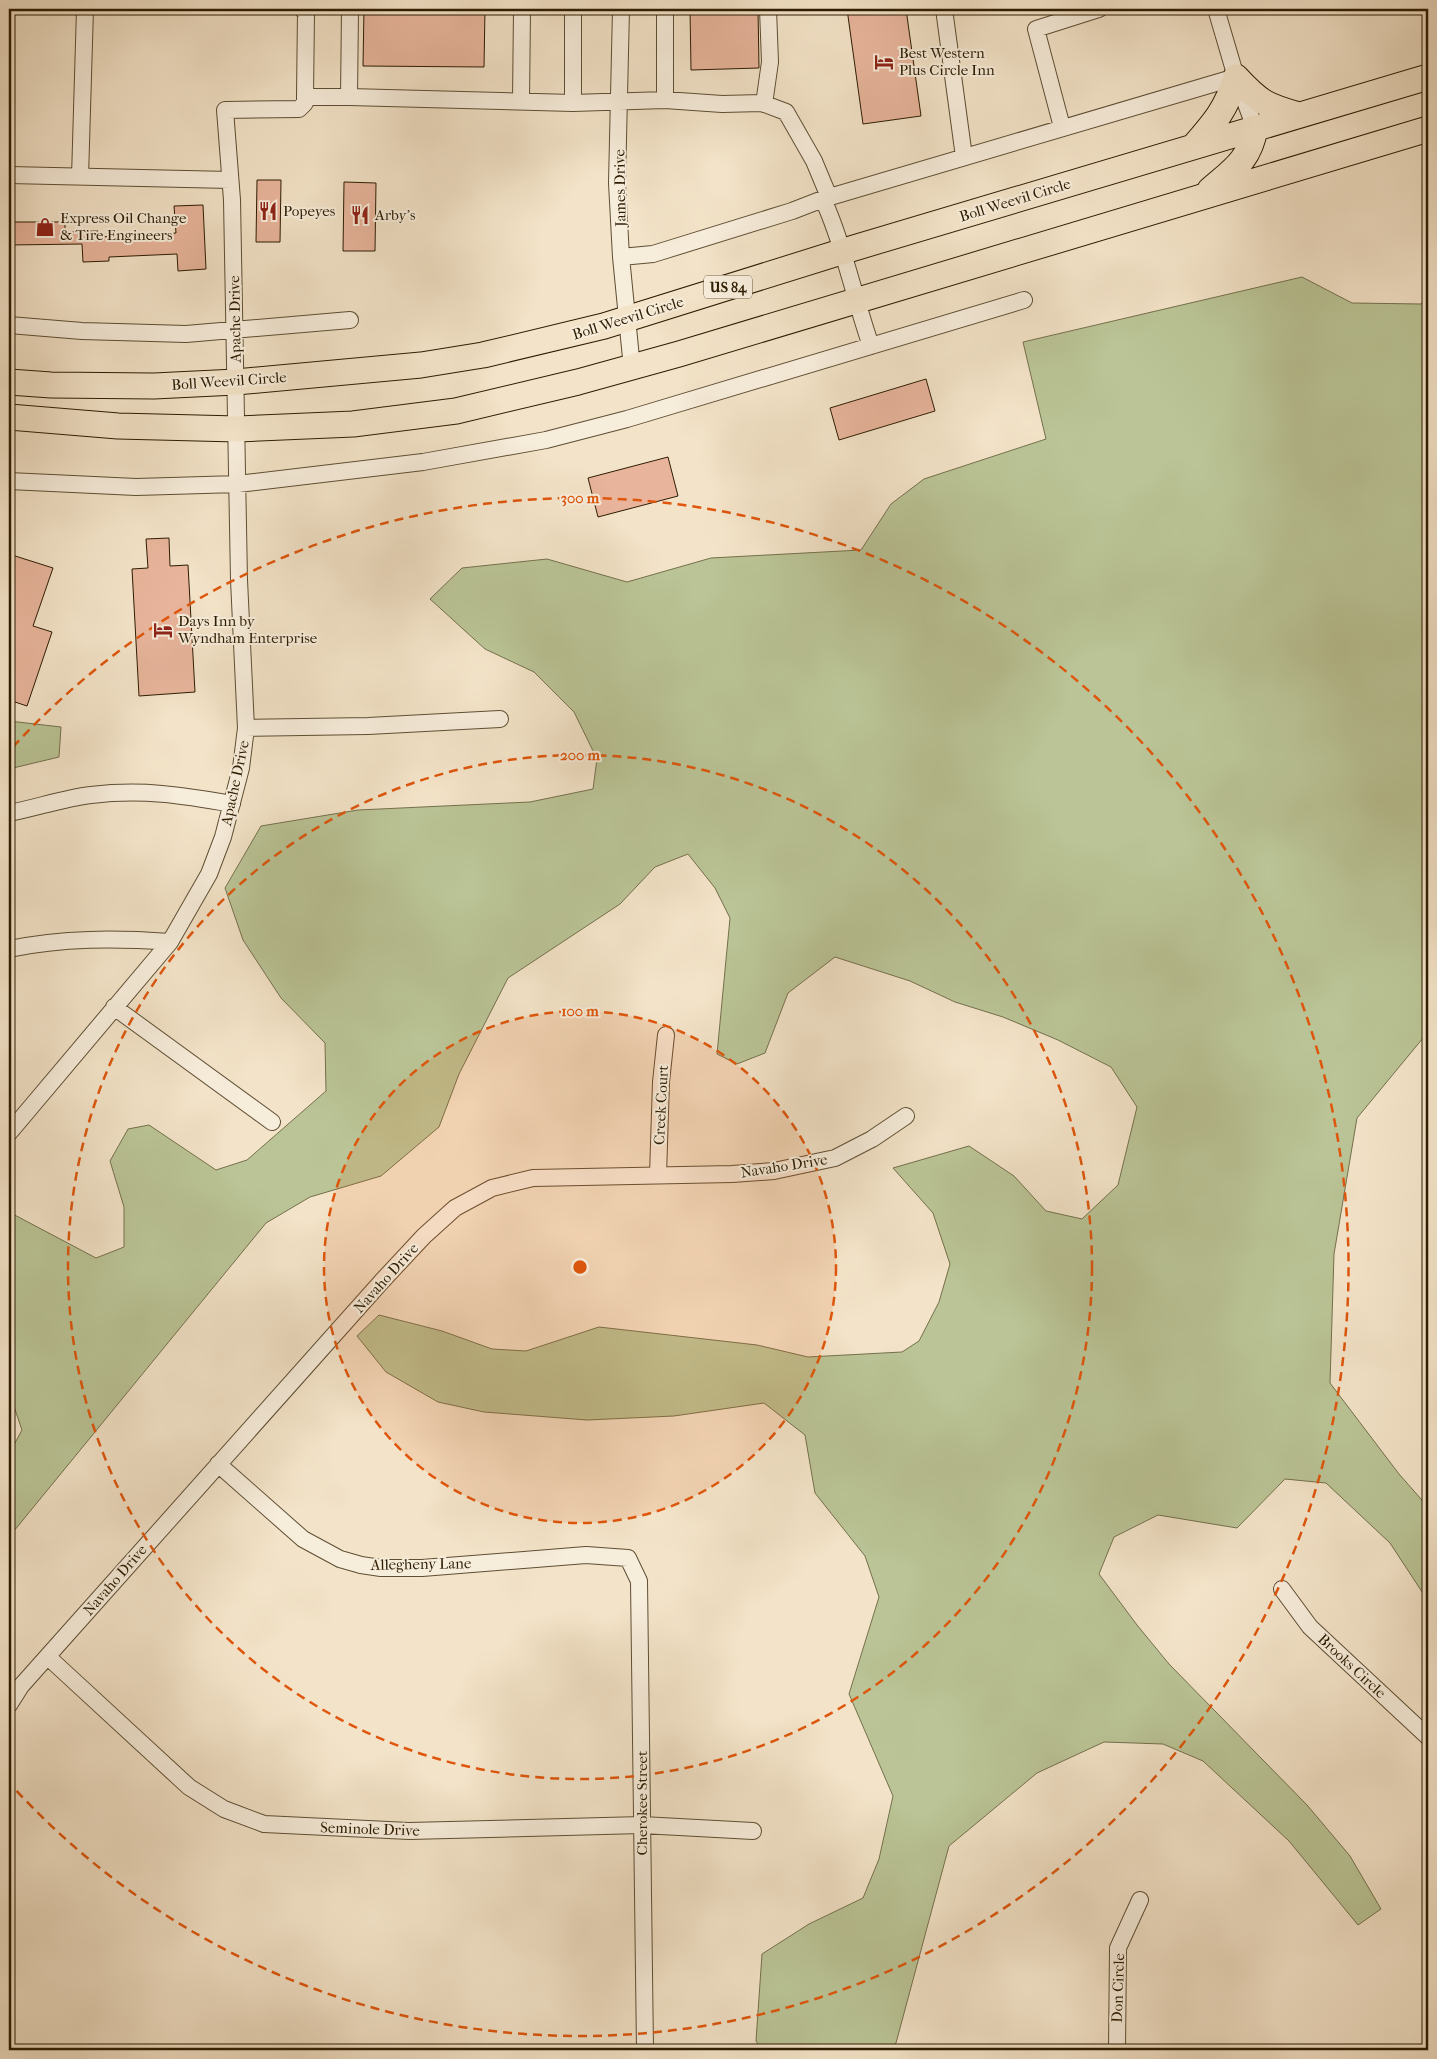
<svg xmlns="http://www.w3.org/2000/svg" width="1437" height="2059" viewBox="0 0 1437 2059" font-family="'IM FELL French Canon',serif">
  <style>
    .green { fill: #bac496; stroke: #74704c }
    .building { fill: #e8b59c; stroke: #2d1c02 }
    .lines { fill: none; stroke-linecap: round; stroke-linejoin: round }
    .minor-casing { stroke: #5e4e34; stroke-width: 18 }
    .highway-casing { stroke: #2d1c02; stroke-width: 27 }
    .minor { stroke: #f7eddb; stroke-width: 16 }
    .highway { stroke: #f3e3c8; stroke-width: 25 }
    .ring { fill: none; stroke: #df560c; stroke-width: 2.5; stroke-dasharray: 9 6 }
    .labels { text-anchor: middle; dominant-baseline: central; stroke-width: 4; stroke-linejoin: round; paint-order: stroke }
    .shield { fill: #f7eddb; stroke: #6a5b43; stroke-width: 1 }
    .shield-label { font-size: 14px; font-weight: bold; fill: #2d1c02 }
    .poi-label { font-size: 15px; fill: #2d1c02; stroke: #f7eddb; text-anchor: start }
    .street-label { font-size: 15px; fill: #2d1c02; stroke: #f7eddb }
    .centre { fill: #df560c; stroke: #f7eddb; stroke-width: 2.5 }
    .ring-label { font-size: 15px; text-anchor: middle; font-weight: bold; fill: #df560c; stroke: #f7eddb; stroke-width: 4; stroke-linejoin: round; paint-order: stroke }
  </style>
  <rect width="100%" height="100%" fill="#f3e3c8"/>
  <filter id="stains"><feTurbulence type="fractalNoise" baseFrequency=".004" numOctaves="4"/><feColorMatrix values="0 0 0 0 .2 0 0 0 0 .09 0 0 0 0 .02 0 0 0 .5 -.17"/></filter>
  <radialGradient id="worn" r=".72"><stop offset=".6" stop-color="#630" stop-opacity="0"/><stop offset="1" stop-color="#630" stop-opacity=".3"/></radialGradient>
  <path class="green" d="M1302 277 1352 303 1421 304 1428 297V1032L1357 1118 1334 1254 1330 1383 1399 1474 1428 1507V1601L1390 1543 1326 1483 1285 1479 1237 1528 1158 1515 1114 1537 1099 1574 1137 1625 1169 1664 1307 1805 1350 1856 1381 1909 1358 1925 1289 1841 1203 1761 1163 1744 1104 1742 1037 1773 949 1846 896 2043 888 2050H762L756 2041 762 1954 809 1924 863 1898 879 1859 893 1796 849 1694 879 1597 865 1556 815 1493 805 1435 764 1403 674 1416 587 1420 484 1412 438 1402 386 1372 357 1336 379 1315 442 1331 492 1349 526 1351 599 1327 757 1345 808 1357 902 1352 919 1341 939 1302 950 1264 933 1213 893 1168 969 1146 1014 1176 1046 1211 1082 1219 1118 1185 1137 1107 1111 1067 1058 1040 1003 1017 955 1002 910 981 835 957 788 993 765 1053 737 1064 717 1054 730 918 715 888 688 854 655 867 620 904 508 978 459 1074 439 1127 381 1176 310 1197 266 1223 9 1537V1454L22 1430 9 1392V1212L96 1258 124 1247V1207L110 1161 128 1129 149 1125 216 1170 247 1160 326 1091 325 1043 281 998 243 940 225 888 261 826 358 810 530 802 593 789 597 759 574 712 534 672 485 649 430 599 462 568 547 559 627 582 711 558 861 550 891 504 924 479 1046 439 1023 342Z
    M9 721 61 727 59 757 9 769Z"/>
  <path class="building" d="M364 9H485L484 67 363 66Z
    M690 9H758L759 68 691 70Z
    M847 9H906L921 116 863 124Z
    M257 180H281L280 242H256Z
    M344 182 376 183 375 251H343Z
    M203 205 206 269 178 271 177 254 109 257V261L83 262 82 244 9 245V222H65V232L98 231V237L176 233 174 206Z
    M926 379 935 411 839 440 830 408Z
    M668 457 678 496 598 517 588 478Z
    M169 538 170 566 188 565 195 692 139 696 132 569 148 568 146 539Z
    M12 555 53 568 33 626 52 632 27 706 9 700V565Z"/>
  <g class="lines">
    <g class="minor-casing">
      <path id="minor" d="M302 9 306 12 305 97H349
        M350 9 349 97 573 103
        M573 9V103L665 100V9
        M621 9 617 183 621 257 632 368
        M944 9 964 157
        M1216 9 1236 77 1255 128
        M665 100 722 104 762 103 786 112 814 161 829 197
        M521 101 522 9
        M764 104 770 62 768 9
        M1062 127 1036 29 1099 9
        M9 175 230 180
        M80 177 85 9
        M823 199C844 246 854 297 871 346
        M621 257 653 254 792 211 823 199 1236 77
        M9 325 82 331 186 334 350 320
        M9 481 136 487 238 484 423 462 546 440 627 419 1024 300
        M246 728 368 726 500 719
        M9 813C36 808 64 798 91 795 142 789 182 795 232 804
        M9 949C63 938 115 938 170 942
        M114 1007 272 1122
        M9 1133 170 942 209 874 223 837 241 768 246 728 239 580 232 200 225 110 299 109 305 103V97
        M658 1175 661 1082 666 1035
        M218 1464 303 1539 340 1559 361 1565 381 1568H422L586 1555 628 1558 639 1581 645 2050
        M1282 1589 1310 1627 1428 1737
        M48 1657 189 1787 224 1809 264 1824 409 1831 642 1825 753 1831
        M9 1705 21 1686 382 1281 424 1236 455 1208 492 1188 533 1178 732 1174 774 1171 835 1158 872 1139 906 1116
        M1117 2050 1118 1948 1140 1900"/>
    </g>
    <g class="highway-casing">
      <path id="highway" d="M1236 77C1259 102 1266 106 1299 115
        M1194 146C1215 122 1227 108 1236 77
        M1210 190C1233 170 1250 160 1255 128
        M9 382 51 385 154 386 236 382 421 365 483 355 604 326 844 251 1428 77
        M9 417 118 426 237 429 353 424 456 411 578 382 679 354 1428 129"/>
    </g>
    <use href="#minor" class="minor"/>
    <use href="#highway" class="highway"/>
  </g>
  <circle cx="580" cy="1267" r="256" fill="#df560c" fill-opacity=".12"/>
  <g class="ring">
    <circle cx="580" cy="1267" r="256"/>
    <circle cx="580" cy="1267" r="512"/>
    <path d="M13 747A769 769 0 1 1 13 1787"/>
  </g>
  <defs>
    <g id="hotel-bare" transform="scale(1.5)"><path d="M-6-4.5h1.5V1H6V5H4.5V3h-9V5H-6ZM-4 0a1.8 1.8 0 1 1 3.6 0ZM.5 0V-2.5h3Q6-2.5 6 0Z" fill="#8f2418" stroke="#f7eddb" stroke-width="2.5" paint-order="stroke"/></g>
    <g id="restaurant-bare" transform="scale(1.5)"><path d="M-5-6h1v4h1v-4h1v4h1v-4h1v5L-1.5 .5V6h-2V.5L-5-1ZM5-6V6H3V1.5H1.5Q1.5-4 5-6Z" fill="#8f2418" stroke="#f7eddb" stroke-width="2.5" paint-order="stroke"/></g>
    <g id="shop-bare" transform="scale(1.5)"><path d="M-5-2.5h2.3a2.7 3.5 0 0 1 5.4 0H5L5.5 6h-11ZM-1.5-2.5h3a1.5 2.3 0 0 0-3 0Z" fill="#8f2418" stroke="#f7eddb" stroke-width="2.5" paint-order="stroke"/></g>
  </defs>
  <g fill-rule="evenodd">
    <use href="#hotel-bare" x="884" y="62"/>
    <use href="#restaurant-bare" x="268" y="211"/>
    <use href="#restaurant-bare" x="360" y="215"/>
    <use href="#shop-bare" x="45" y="227"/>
    <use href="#hotel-bare" x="163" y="630"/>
  </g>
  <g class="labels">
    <rect class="shield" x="704" y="275.5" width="48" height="23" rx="4"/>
    <g class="shield-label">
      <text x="728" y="287">US 84</text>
    </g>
    <g class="poi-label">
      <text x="899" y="53">Best Western<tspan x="899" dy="17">Plus Circle Inn</tspan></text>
      <text x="283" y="211">Popeyes</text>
      <text x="375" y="215">Arby's</text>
      <text x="60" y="218">Express Oil Change<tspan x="60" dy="17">&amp; Tire Engineers</tspan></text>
      <text x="178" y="621">Days Inn by<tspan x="178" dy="17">Wyndham Enterprise</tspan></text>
    </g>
    <g class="street-label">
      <text transform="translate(620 188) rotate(-91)">James Drive</text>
      <text transform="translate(1015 200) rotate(-17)">Boll Weevil Circle</text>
      <text transform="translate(628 318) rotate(-17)">Boll Weevil Circle</text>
      <text transform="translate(235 319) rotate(-91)">Apache Drive</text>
      <text transform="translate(229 381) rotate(-4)">Boll Weevil Circle</text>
      <text transform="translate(235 783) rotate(-78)">Apache Drive</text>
      <text transform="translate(661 1105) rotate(-87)">Creek Court</text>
      <text transform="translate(784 1166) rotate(-9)">Navaho Drive</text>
      <text transform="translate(386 1278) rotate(-48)">Navaho Drive</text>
      <text transform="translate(421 1564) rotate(-1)">Allegheny Lane</text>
      <text transform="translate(115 1580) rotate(-49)">Navaho Drive</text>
      <text transform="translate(1352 1666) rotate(43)">Brooks Circle</text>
      <text transform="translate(642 1803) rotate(-90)">Cherokee Street</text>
      <text transform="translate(370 1829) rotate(2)">Seminole Drive</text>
      <text transform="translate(1118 1988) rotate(-88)">Don Circle</text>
    </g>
  </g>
  <circle cx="580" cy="1267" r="8" class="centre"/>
  <g class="ring-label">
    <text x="580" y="503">300 m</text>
    <text x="580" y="760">200 m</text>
    <text x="580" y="1016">100 m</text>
  </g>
  <rect width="1437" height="2059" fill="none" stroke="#f3e3c8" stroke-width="30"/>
  <rect x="10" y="10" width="1417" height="2039" fill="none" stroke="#2d1c02" stroke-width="2.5"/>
  <rect x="15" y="15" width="1407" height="2029" fill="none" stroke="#2d1c02"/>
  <rect width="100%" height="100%" filter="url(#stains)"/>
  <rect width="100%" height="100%" fill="url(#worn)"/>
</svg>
